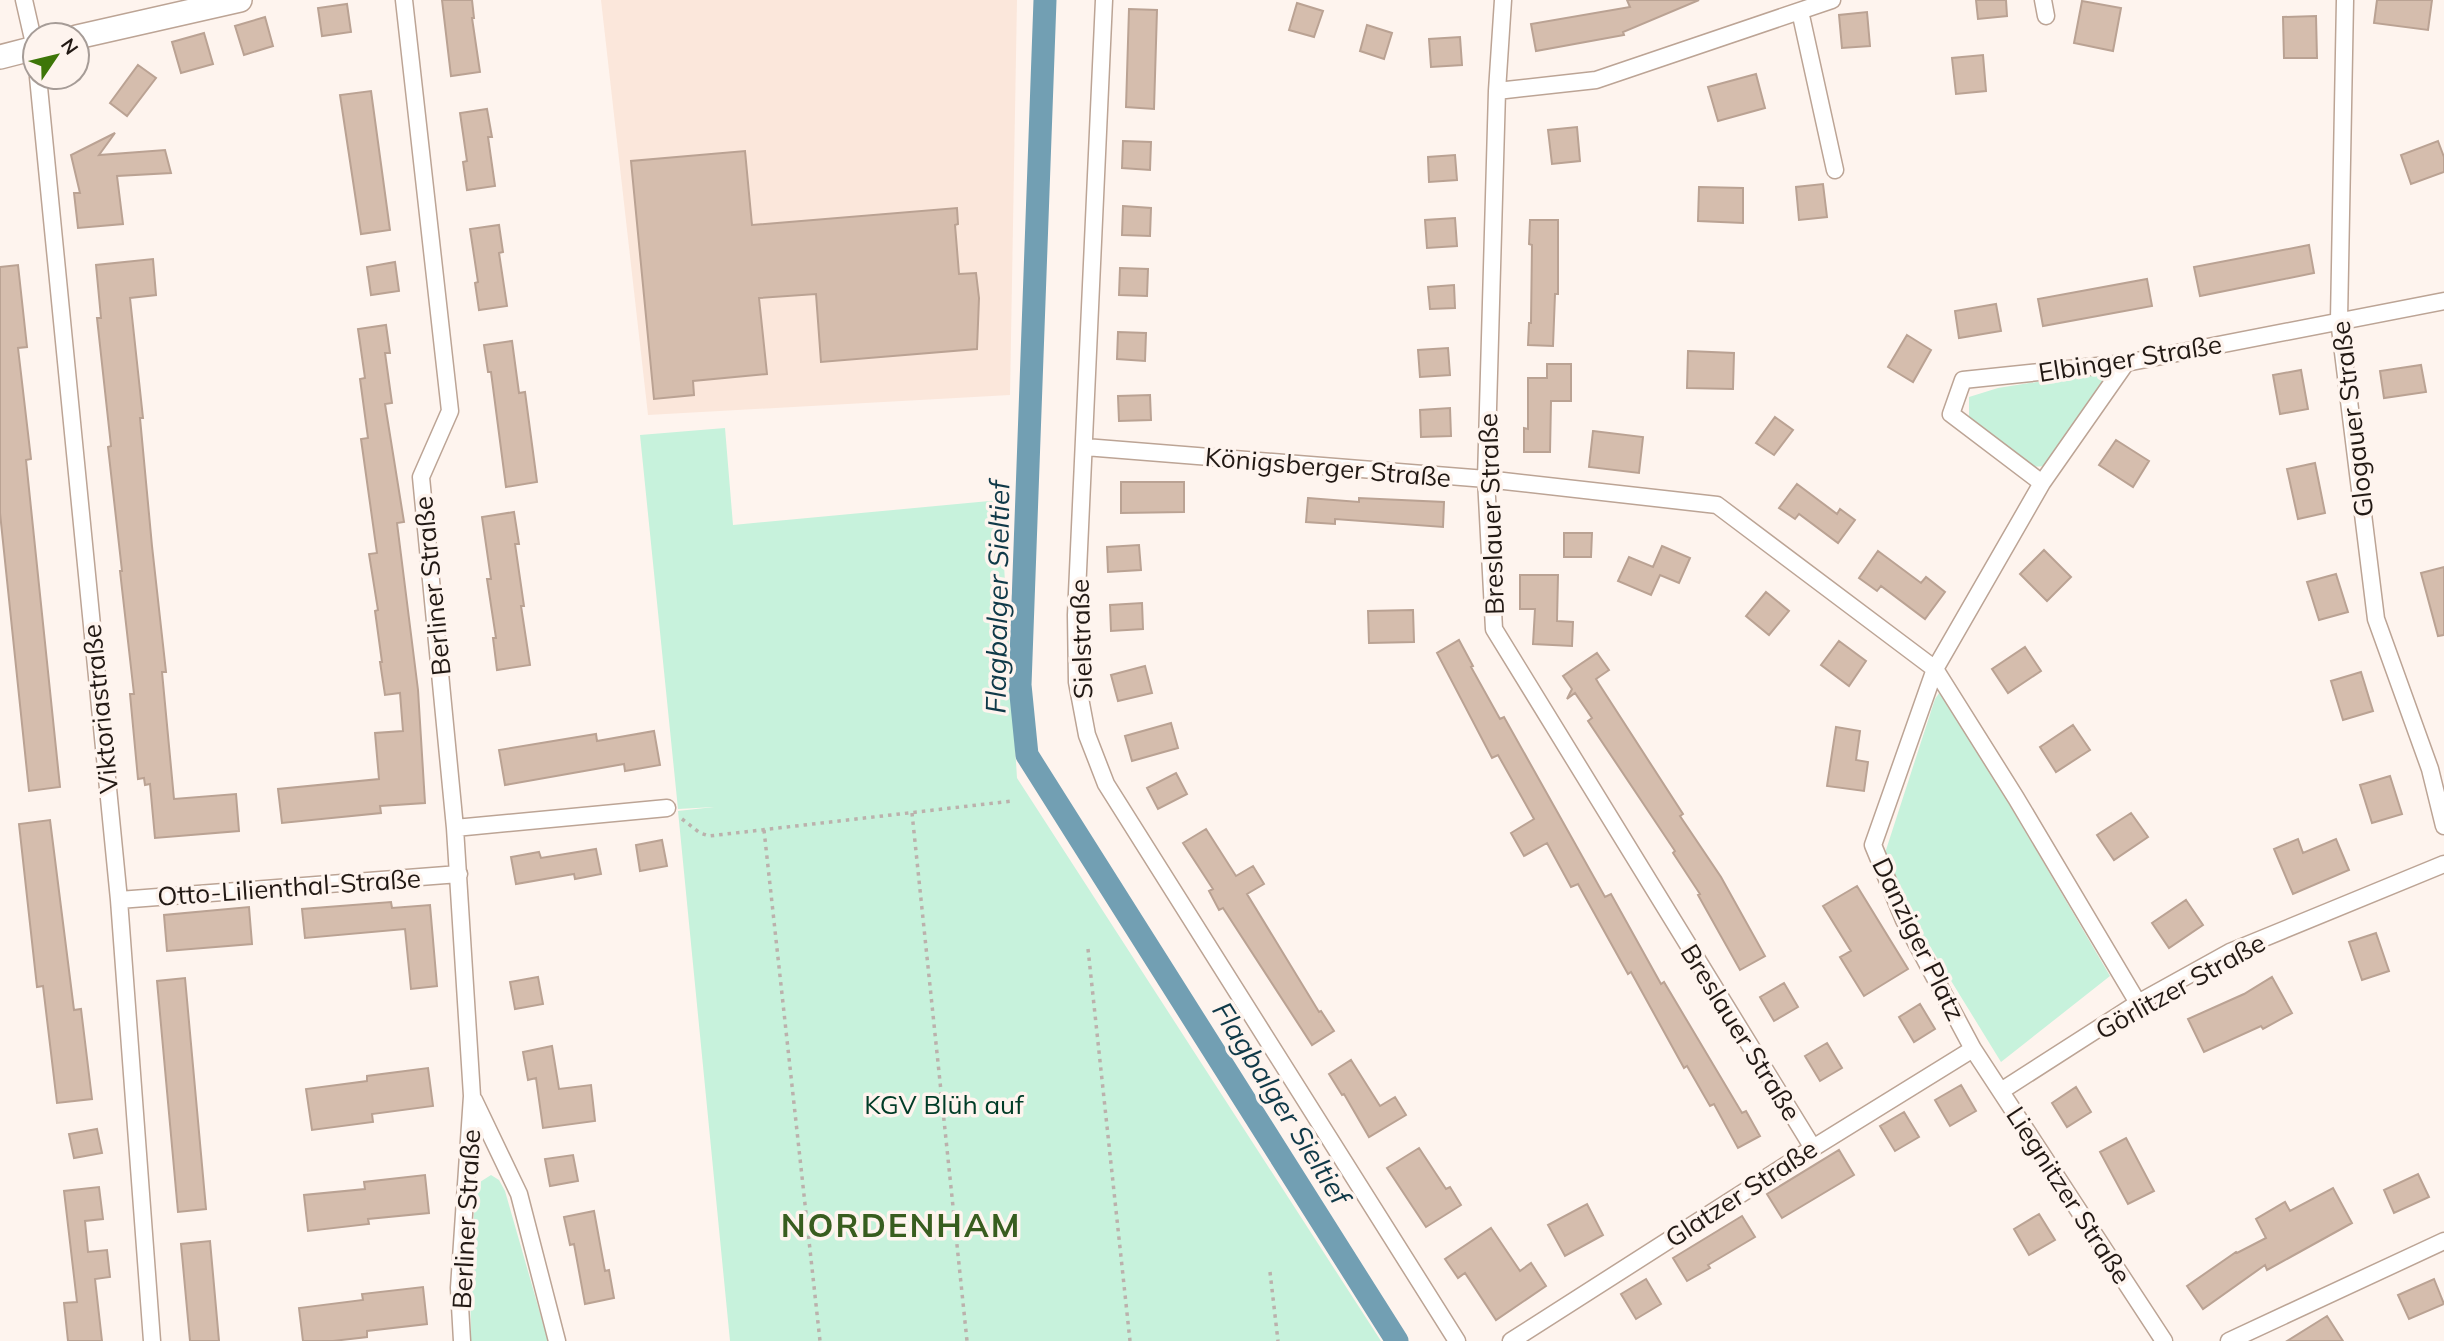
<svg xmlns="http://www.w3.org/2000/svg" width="2444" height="1341" viewBox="0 0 2444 1341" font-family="Mulish,sans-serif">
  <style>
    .built { fill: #fbe7db }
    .green { fill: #c7f2dc }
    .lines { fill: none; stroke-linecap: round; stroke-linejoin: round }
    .canal { stroke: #729fb3; stroke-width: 23 }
    .building { fill: #d5bdad; stroke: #baa293; stroke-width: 2 }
    .street-casing { stroke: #bca495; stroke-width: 19 }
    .secondary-casing { stroke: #bca495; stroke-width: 26 }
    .path { stroke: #bbb1ac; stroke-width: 3.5; stroke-dasharray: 3.5 5; stroke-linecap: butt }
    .street { stroke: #fff; stroke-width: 16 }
    .secondary { stroke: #fff; stroke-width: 23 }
    .labels { text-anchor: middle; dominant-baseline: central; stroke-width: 7; stroke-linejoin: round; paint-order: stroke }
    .street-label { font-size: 26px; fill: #221914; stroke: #fef4ee }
    .park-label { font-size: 26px; fill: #003c27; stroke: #fef4ee }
    .water-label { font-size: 28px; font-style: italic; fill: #0f3948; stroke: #fef4ee }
    .district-label { font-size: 33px; font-weight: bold; letter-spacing: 2px; fill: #385d1f; stroke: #fef4ee }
  </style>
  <rect width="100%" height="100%" fill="#fef4ee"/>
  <path class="built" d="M601 0H1017L1010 395 648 415Z"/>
  <path class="green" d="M2113 370 2050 466 2026 467 1969 422V397L1998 388Z
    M725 428 733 525 1000 500 1017 778 1381 1341H730L678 811 714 807 678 809 640 435Z
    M1942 689 2110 976 2001 1062 1891 883 1885 853 1935 699Z
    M491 1175 499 1180 505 1191 548 1341H471L470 1273 475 1199 480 1182Z"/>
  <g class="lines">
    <path class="canal" d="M1045 0 1020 685 1027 755 1397 1341"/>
  </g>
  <path class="building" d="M442 0H472L474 18H472L480 72 451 76Z
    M1627 0H1699L1623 32 1624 35 1536 51 1531 24 1630 7Z
    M1976 0H2006L2007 16 1978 19Z
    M2377 0H2432L2428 30 2374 23Z
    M2082 1 2121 8 2113 51 2074 43Z
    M1297 3 1323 11 1314 37 1289 30Z
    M347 4 351 32 322 36 318 8Z
    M1129 9 1157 10 1154 109 1126 107Z
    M1867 12 1870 46 1842 48 1839 15Z
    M2316 16 2317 58H2284L2283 17Z
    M265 17 273 46 244 55 235 26Z
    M1367 25 1392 33 1384 59 1360 51Z
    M204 33 213 64 181 73 172 42Z
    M1460 37 1462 65 1431 67 1429 39Z
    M1983 55 1986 91 1956 94 1952 58Z
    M138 65 156 78 127 116 110 103Z
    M1756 74 1765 108 1718 121 1708 87Z
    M371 91 390 230 361 234 340 95Z
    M487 109 492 137H488L495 186 467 190 463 162 467 161 460 113Z
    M1577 127 1580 161 1552 164 1548 130Z
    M115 133 99 155 165 150 171 173 117 176 123 224 78 228 74 193H80L71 155Z
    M1123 141 1151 142 1150 170 1122 168Z
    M2438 141 2444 157V172L2411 184 2401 155Z
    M745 151 752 225 957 208 958 224 955 225 959 274 976 273 979 298 977 349 821 362 816 294 759 298 767 374 693 381 694 395 654 399 631 161Z
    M1455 155 1457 180 1429 182 1428 157Z
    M1823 184 1827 217 1799 220 1796 187Z
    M1699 187 1743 188V223L1698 221Z
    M1123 206 1151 208 1150 236 1122 235Z
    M1455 218 1457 246 1427 248 1425 220Z
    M1530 220H1558V294H1555L1553 346 1528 345 1529 323H1531L1532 245 1529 244Z
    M499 225 503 252 499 253 507 306 479 310 475 283 478 282 470 229Z
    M2309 245 2314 273 2200 296 2194 267Z
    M153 259 156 295 130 298 143 418H140L152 546 166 672H162L174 799 236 794 239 831 155 838 150 784 145 785 144 778 138 779 130 694H134L120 571H122L108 447 111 446 97 318H101L96 265Z
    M395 262 399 291 371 295 367 267Z
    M18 265 27 347 18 348 31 459 26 460 60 787 29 791 0 513V267Z
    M1120 268 1148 269 1147 296 1119 295Z
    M2147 279 2152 306 2043 326 2038 299Z
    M1454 285 1455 308 1430 309 1428 287Z
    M1996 304 2001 331 1959 338 1955 311Z
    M386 325 390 353H385L392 403 385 404 404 522 397 523 418 690 425 803 380 806 381 813 282 823 278 789 379 779 375 733 403 731 400 693 385 695 380 662H382L375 611 378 610 369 554 377 553 361 439 368 438 360 379 365 378 358 329Z
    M1118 332 1146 333 1145 361 1117 359Z
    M1907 335 1931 350 1913 382 1888 367Z
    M512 341 519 393 525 392 537 482 506 487 491 372H488L484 345Z
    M1448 348 1450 375 1420 377 1418 350Z
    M1688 351 1734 353 1733 389 1687 388Z
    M1547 364H1571V401H1551L1550 452H1524V428L1528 429V378H1547Z
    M2421 365 2426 392 2384 398 2380 371Z
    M2301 370 2308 409 2280 414 2273 375Z
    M1150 395 1151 420 1119 421 1118 396Z
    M1450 408 1451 436 1421 437 1420 410Z
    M1775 417 1793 430 1774 455 1756 443Z
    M1593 431 1643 437 1639 473 1589 467Z
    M2116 440 2149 461 2133 487 2099 465Z
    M2315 463 2325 513 2298 519 2287 469Z
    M1121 482H1184V512L1121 513Z
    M1797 484 1837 514 1840 509 1855 520 1838 543 1799 514 1795 519 1779 508Z
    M1308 498 1359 502V498L1444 502 1443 527 1335 519V524L1306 522Z
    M514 512 519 544H515L524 606H521L530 665 497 670 493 638H496L487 579H491L482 517Z
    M1564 533H1592L1591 557H1564Z
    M1139 545 1141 570 1108 572 1107 547Z
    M1662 546 1690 558 1679 583 1660 575 1651 595 1618 581 1629 557 1653 567Z
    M2044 550 2071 577 2047 601 2020 574Z
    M1878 551 1921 583 1926 577 1945 592 1925 619 1881 586 1877 591 1859 578Z
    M2444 567V635L2438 636 2421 573Z
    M2336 574 2348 612 2319 620 2307 582Z
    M1520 575H1558L1557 621 1573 622 1572 646 1533 644 1535 609H1520Z
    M1766 592 1789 611 1769 635 1746 616Z
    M1142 603 1143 629 1111 631 1110 605Z
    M1413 610 1414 642 1369 643 1368 611Z
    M1459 640 1473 666 1471 667 1500 719 1504 717 1605 897 1611 894 1661 984 1664 982 1742 1113 1746 1111 1760 1136 1738 1148 1714 1104 1710 1106 1687 1066 1684 1068 1631 972 1628 974 1578 884 1571 887 1547 843 1524 856 1511 833 1534 819 1498 755 1492 758 1437 653Z
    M1839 641 1866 661 1849 686 1821 665Z
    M2025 647 2041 671 2008 693 1992 669Z
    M1597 653 1609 670 1596 679 1599 684 1683 814 1680 816 1721 877 1765 956 1740 970 1698 895 1700 894 1673 853 1675 851 1588 721 1592 718 1575 693 1567 699 1572 689 1563 676Z
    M1145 666 1152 693 1118 701 1111 675Z
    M2361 672 2373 711 2343 720 2331 681Z
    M1171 723 1178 748 1132 761 1125 736Z
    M2073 725 2090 750 2056 772 2040 747Z
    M1836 727 1860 731 1856 760 1868 762 1864 791 1827 786Z
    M654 731 660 765 625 771 624 764 505 785 499 750 596 734 597 741Z
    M1176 773 1187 794 1158 809 1147 788Z
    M2390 776 2402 814 2372 823 2360 785Z
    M2131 813 2148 837 2114 860 2097 835Z
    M50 820 74 1010 81 1009 92 1099 57 1103 43 986 37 987 19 824Z
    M1206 829 1236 876 1253 866 1264 884 1247 894 1319 1012 1321 1011 1334 1031 1312 1045 1223 908 1219 910 1209 891 1213 889 1183 843Z
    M2298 839 2303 853 2336 839 2349 870 2293 894 2274 849Z
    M662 840 667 866 640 871 636 845Z
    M596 849 601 874 575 879 574 874 516 884 511 857 539 852 541 858Z
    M1857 886 1908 969 1864 996 1840 957 1851 951 1823 906Z
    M2186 900 2203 925 2169 948 2152 923Z
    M391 902 392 908 430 905 437 986 411 989 405 929 305 938 302 909Z
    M249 907 252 944 167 951 164 915Z
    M2376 933 2389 971 2362 980 2349 942Z
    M538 977 543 1004 515 1009 510 982Z
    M2272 977 2292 1013 2263 1029 2261 1026 2204 1052 2188 1019 2244 994Z
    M185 978 206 1209 178 1212 157 981Z
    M1784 983 1798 1007 1774 1021 1760 997Z
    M1920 1004 1935 1029 1914 1042 1899 1017Z
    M1827 1043 1842 1068 1820 1081 1805 1056Z
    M552 1046 559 1089 591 1085 595 1121 543 1128 536 1078 528 1080 523 1052Z
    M1351 1060 1380 1106 1395 1097 1406 1115 1369 1137 1344 1094 1342 1095 1329 1074Z
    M428 1068 433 1106 372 1114 373 1122 312 1130 306 1089 367 1081V1076Z
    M1961 1085 1976 1111 1950 1126 1935 1100Z
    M2076 1087 2091 1112 2067 1127 2052 1103Z
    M1904 1112 1919 1137 1895 1151 1880 1126Z
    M97 1129 102 1153 74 1158 69 1134Z
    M2126 1138 2154 1191 2128 1204 2100 1152Z
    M1419 1148 1446 1189 1450 1187 1461 1205 1426 1227 1387 1168Z
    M1839 1150 1854 1175 1782 1218 1767 1194Z
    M573 1155 578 1181 550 1186 545 1159Z
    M2418 1174 2429 1197 2394 1213 2384 1190Z
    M425 1175 429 1213 368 1219 369 1224 308 1231 304 1195 365 1189 364 1182Z
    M99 1187 103 1219 85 1221 88 1252 107 1250 110 1277 95 1279 102 1341H68L64 1303 77 1302 64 1191Z
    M2333 1188 2352 1223 2267 1270 2265 1265 2203 1309 2187 1286 2236 1252 2237 1253 2266 1238 2256 1219 2285 1202 2290 1211Z
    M1587 1204 1603 1235 1565 1256 1548 1225Z
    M594 1211 605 1271 609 1270 614 1298 585 1304 574 1244 570 1245 564 1217Z
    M2039 1214 2055 1240 2029 1255 2014 1229Z
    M1742 1216 1755 1237 1708 1265 1710 1268 1687 1281 1673 1258Z
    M1491 1228 1520 1271 1531 1263 1546 1286 1496 1320 1465 1273 1458 1278 1445 1259Z
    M210 1241 219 1341H190L181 1244Z
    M1646 1279 1661 1304 1636 1319 1621 1294Z
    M2434 1279 2444 1304 2409 1319 2398 1295Z
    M423 1287 427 1324 367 1331V1337L333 1341H303L299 1308 363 1300 362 1294Z
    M2327 1316 2343 1341H2287Z"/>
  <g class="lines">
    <g class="street-casing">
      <path id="street" d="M24 0 35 48
        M404 0 450 411 421 477 455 828 472 1096 459 1288 462 1341
        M1104 0 1076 615 1077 682 1087 735 1106 784 1457 1341
        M1503 0 1497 91 1486 479 1494 629 1813 1148
        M2043 0 2046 16
        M2345 0 2339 320 2376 619 2430 769 2444 826
        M1800 11 1835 170
        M38 77 119 900 152 1341
        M1497 91 1596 80 1832 0
        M2126 363 2042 483 1935 669 1873 845 1904 920 1973 1049 2164 1341
        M1085 447 1486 479 1717 505 1935 669 2016 798 2138 1003
        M2042 483 1951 414 1963 380 2126 363 2444 301
        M455 828 667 808
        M119 900 459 874
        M2001 1091 2138 1003 2230 952 2444 864
        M474 1100 519 1194 557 1341
        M1511 1341 1813 1148 1973 1049
        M2229 1341 2444 1241"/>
    </g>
    <g class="secondary-casing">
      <path id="secondary" d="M77 37 240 0
        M0 57 35 48"/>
    </g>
    <path class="path" d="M912 813 967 1341
      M682 819 700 833 709 836 1012 801
      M764 830 820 1341
      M1088 949 1130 1341
      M1270 1272 1278 1341"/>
    <use href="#street" class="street"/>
    <use href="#secondary" class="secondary"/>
  </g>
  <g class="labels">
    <g class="street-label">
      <text transform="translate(2130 358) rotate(-9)">Elbinger Straße</text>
      <text transform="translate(2352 419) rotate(-97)">Glogauer Straße</text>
      <text transform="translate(1328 467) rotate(5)">Königsberger Straße</text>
      <text transform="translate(1491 514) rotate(-92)">Breslauer Straße</text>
      <text transform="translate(432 586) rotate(-96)">Berliner Straße</text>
      <text transform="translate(1081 639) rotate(-92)">Sielstraße</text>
      <text transform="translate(100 709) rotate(-96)">Viktoriastraße</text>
      <text transform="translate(289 887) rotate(-4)">Otto-Lilienthal-Straße</text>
      <text transform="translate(1919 939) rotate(64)">Danziger Platz</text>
      <text transform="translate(2180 986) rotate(-29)">Görlitzer Straße</text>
      <text transform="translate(1741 1032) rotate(58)">Breslauer Straße</text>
      <text transform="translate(1741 1193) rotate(-33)">Glatzer Straße</text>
      <text transform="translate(2069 1195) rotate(57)">Liegnitzer Straße</text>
      <text transform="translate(466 1219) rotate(-87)">Berliner Straße</text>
    </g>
    <g class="park-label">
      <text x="944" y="1104">KGV Blüh auf</text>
    </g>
    <g class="water-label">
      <text transform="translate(997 597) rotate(-89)">Flagbalger Sieltief</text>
      <text transform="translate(1282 1103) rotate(58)">Flagbalger Sieltief</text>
    </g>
    <g class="district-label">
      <text x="901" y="1224">NORDENHAM</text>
    </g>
  </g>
  <g transform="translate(56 56) rotate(55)"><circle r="33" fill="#fef4ee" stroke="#a69c97" stroke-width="2"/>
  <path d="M0-5L12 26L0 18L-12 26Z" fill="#3d7608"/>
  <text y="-10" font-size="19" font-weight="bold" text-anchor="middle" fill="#221914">N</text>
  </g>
</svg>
